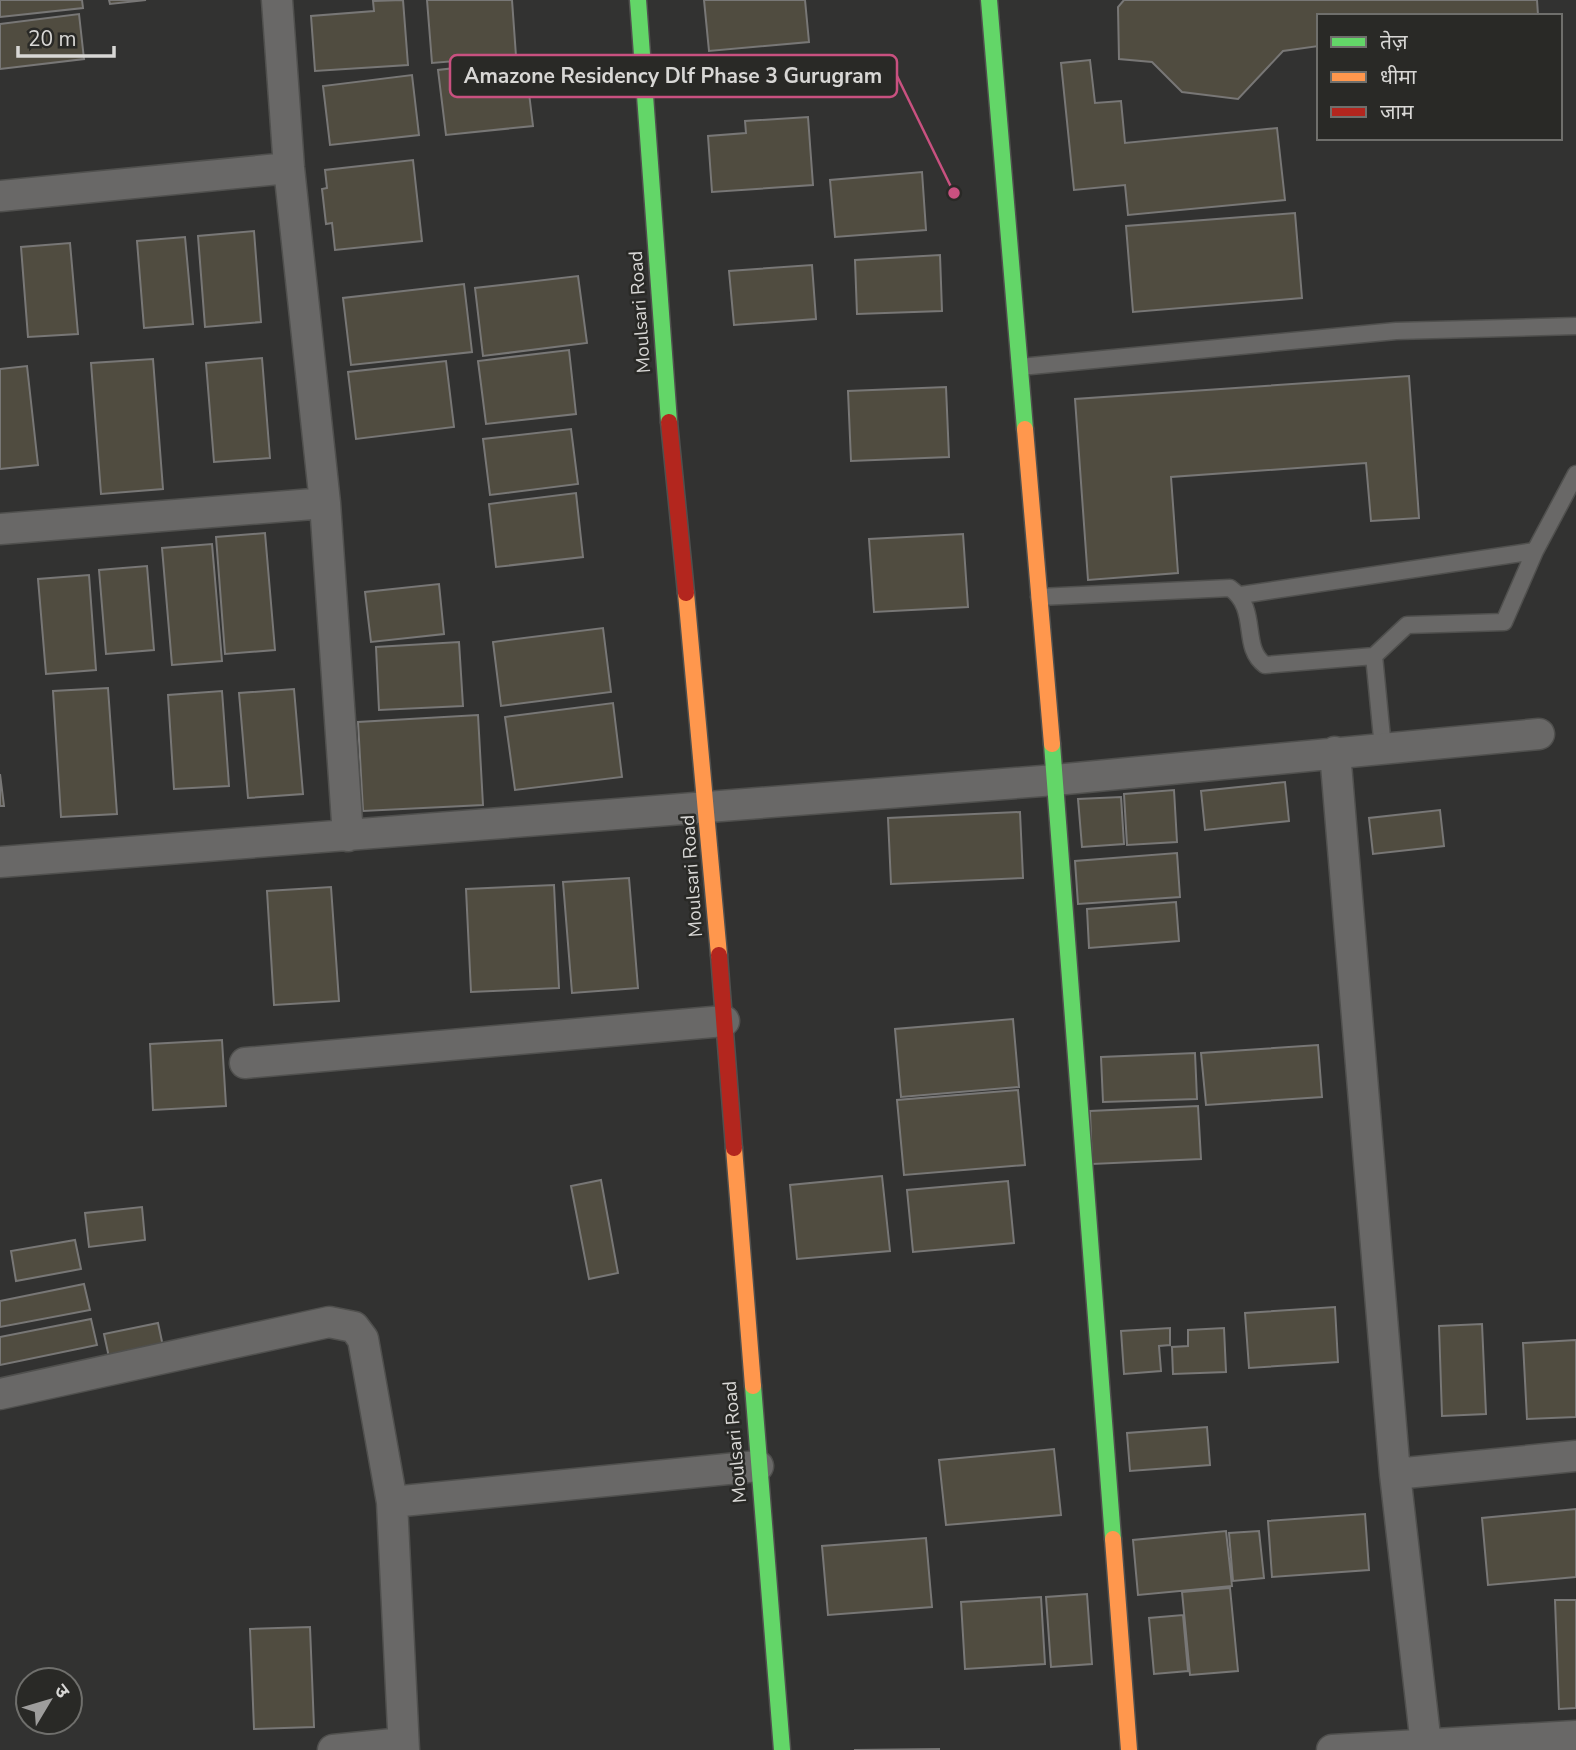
<svg xmlns="http://www.w3.org/2000/svg" width="1576" height="1750" viewBox="0 0 1576 1750" font-family="'Nunito Sans','Noto Sans Devanagari',sans-serif">
  <style>
    .building { fill: #504c40; stroke: #787776; stroke-width: 2 }
    .lines { fill: none; stroke-linecap: round; stroke-linejoin: round }
    .lane-casing { stroke: #50504e; stroke-width: 19 }
    .street-casing { stroke: #50504e; stroke-width: 33 }
    .fast-casing { stroke: #50504e; stroke-width: 19 }
    .slow-casing { stroke: #50504e; stroke-width: 19 }
    .jam-casing { stroke: #50504e; stroke-width: 19 }
    .lane { stroke: #696867; stroke-width: 16 }
    .street { stroke: #696867; stroke-width: 30 }
    .fast { stroke: #63d668; stroke-width: 16 }
    .slow { stroke: #ff974d; stroke-width: 16 }
    .jam { stroke: #b3261e; stroke-width: 16 }
    .labels { text-anchor: middle; dominant-baseline: central; stroke-width: 5; stroke-linejoin: round; paint-order: stroke }
    .street-label { font-size: 19px; fill: #d8d7d5; stroke: #292926 }
    .leader { fill: none; stroke: #c95180; stroke-width: 2.5 }
    .callout-dot { fill: #c95180; stroke: #292926; stroke-width: 2.5 }
    .callout { fill: #292926; stroke: #c95180; stroke-width: 2.5 }
    .callout-label { font-size: 21px; text-anchor: middle; font-weight: bold; fill: #d8d7d5 }
  </style>
  <rect width="100%" height="100%" fill="#323231"/>
  <path class="building" d="M0 0H82L83 8 0 17Z
    M109 0H146L110 4Z
    M403 0 408 65 315 71 311 16 374 11 373 1Z
    M427 0H512L516 56 432 63Z
    M704 0H805L809 42 709 51Z
    M1124 0H1537L1538 15 1319 16V46L1283 51 1238 99 1182 92 1152 62 1119 59 1118 7Z
    M79 14 84 59 0 69V24Z
    M525 60 533 126 446 135 438 70Z
    M1090 60 1095 103 1121 101 1125 143 1277 128 1285 200 1128 215 1125 185 1074 190 1061 63Z
    M412 75 419 135 330 145 323 86Z
    M808 117 813 185 712 192 708 136 746 133 745 121Z
    M413 160 422 241 335 250 332 223 326 224 322 189 327 188 325 170Z
    M922 172 926 230 835 237 830 180Z
    M1295 213 1302 298 1133 312 1126 226Z
    M254 231 261 322 205 327 198 236Z
    M185 237 193 324 144 328 137 241Z
    M70 243 78 334 28 337 21 247Z
    M940 255 942 311 857 314 855 260Z
    M812 265 816 319 734 325 729 271Z
    M578 276 587 343 483 356 475 288Z
    M464 284 472 352 351 365 343 298Z
    M569 350 576 414 486 424 478 361Z
    M262 358 270 458 214 462 206 363Z
    M153 359 163 489 101 494 91 363Z
    M446 361 454 427 356 439 348 372Z
    M27 366 38 465 0 469V369Z
    M1409 376 1419 518 1371 521 1366 463 1171 477 1178 573 1088 580 1075 399Z
    M946 387 949 457 851 461 848 391Z
    M571 429 578 484 490 495 483 439Z
    M576 493 583 557 496 567 489 504Z
    M265 533 275 650 225 654 216 537Z
    M963 534 968 607 874 612 869 539Z
    M212 544 222 661 172 665 162 548Z
    M147 566 154 650 106 654 99 570Z
    M89 575 96 670 46 674 38 579Z
    M439 584 444 634 371 642 365 592Z
    M603 628 611 692 501 706 493 642Z
    M459 642 463 706 379 710 376 647Z
    M108 688 117 814 61 817 53 691Z
    M294 689 303 794 248 798 239 693Z
    M222 691 229 786 174 789 168 695Z
    M613 703 622 777 515 790 505 717Z
    M478 715 483 805 363 811 358 722Z
    M0 774 4 806H0Z
    M1285 782 1289 821 1205 830 1201 791Z
    M1174 790 1177 842 1127 845 1124 794Z
    M1121 797 1124 844 1082 847 1078 799Z
    M1440 810 1444 846 1373 854 1369 818Z
    M1020 812 1023 878 891 884 888 818Z
    M1177 853 1180 897 1078 904 1075 861Z
    M629 878 638 988 572 993 563 882Z
    M554 885 559 988 471 992 466 889Z
    M331 887 339 1001 274 1005 267 891Z
    M1176 902 1179 941 1089 948 1087 909Z
    M1013 1019 1019 1087 901 1097 895 1029Z
    M222 1040 226 1106 153 1110 150 1044Z
    M1318 1045 1322 1097 1206 1105 1201 1053Z
    M1195 1053 1197 1099 1103 1102 1101 1057Z
    M1018 1090 1025 1165 904 1175 897 1100Z
    M1198 1106 1201 1159 1092 1164 1090 1111Z
    M882 1176 890 1251 797 1259 790 1185Z
    M601 1180 618 1273 589 1279 571 1186Z
    M1008 1181 1014 1243 913 1252 907 1190Z
    M142 1207 145 1240 89 1247 85 1213Z
    M75 1240 81 1269 16 1281 11 1251Z
    M84 1284 90 1310 0 1327V1301Z
    M1335 1307 1338 1362 1249 1368 1245 1313Z
    M91 1319 97 1345 0 1365V1337Z
    M158 1323 164 1351 110 1362 104 1334Z
    M1482 1324 1486 1414 1442 1416 1439 1326Z
    M1170 1328V1345L1159 1346 1161 1371 1124 1374 1121 1331Z
    M1224 1328 1226 1372 1173 1374 1172 1347 1188 1346V1330Z
    M1576 1340V1417L1527 1419 1523 1343Z
    M1207 1427 1210 1465 1130 1471 1127 1433Z
    M1054 1449 1061 1515 946 1525 939 1460Z
    M1576 1509V1577L1488 1585 1482 1518Z
    M1365 1514 1369 1570 1272 1577 1268 1521Z
    M1226 1531 1232 1586 1138 1595 1133 1540Z
    M1259 1531 1264 1578 1233 1581 1229 1533Z
    M926 1538 932 1607 828 1615 822 1546Z
    M1230 1588 1238 1671 1190 1675 1182 1592Z
    M1087 1594 1092 1664 1051 1667 1046 1597Z
    M1041 1597 1045 1664 965 1669 961 1602Z
    M1555 1600H1576V1708L1559 1709Z
    M1183 1615 1188 1671 1154 1674 1149 1618Z
    M310 1627 314 1727 254 1729 250 1629Z
    M939 1749V1750H854Z"/>
  <g class="lines">
    <g class="lane-casing">
      <path id="lane" d="M1020 367 1396 331 1576 326
        M1241 595 1535 551
        M1039 597 1230 588C1260 609 1240 647 1265 665L1374 656
        M1383 748 1374 656 1407 625 1504 622 1535 551 1576 474"/>
    </g>
    <g class="street-casing">
      <path id="street" d="M277 0 289 168 325 503 348 836
        M0 196 289 168
        M0 529 325 503
        M1335 752 1395 1474 1426 1745
        M0 862 1055 780 1539 734
        M245 1063 724 1021
        M0 1394 329 1322 354 1327 363 1339 392 1502 404 1750
        M1395 1474 1576 1456
        M392 1502 758 1466
        M333 1750 403 1743
        M1332 1750 1576 1736"/>
    </g>
    <g class="fast-casing">
      <path id="fast" d="M638 0 669 422
        M989 0 1025 429
        M1052 744 1113 1539
        M753 1386 782 1750"/>
    </g>
    <g class="slow-casing">
      <path id="slow" d="M1025 429 1052 744
        M686 593 719 955
        M734 1148 753 1386
        M1113 1539 1129 1750"/>
    </g>
    <g class="jam-casing">
      <path id="jam" d="M669 422 686 593
        M719 955 734 1148"/>
    </g>
    <use href="#lane" class="lane"/>
    <use href="#street" class="street"/>
    <use href="#fast" class="fast"/>
    <use href="#slow" class="slow"/>
    <use href="#jam" class="jam"/>
  </g>
  <g class="labels">
    <g class="street-label">
      <text transform="translate(640 312) rotate(-94)">Moulsari Road</text>
      <text transform="translate(692 876) rotate(-94)">Moulsari Road</text>
      <text transform="translate(735 1442) rotate(-95)">Moulsari Road</text>
    </g>
  </g>
  <path class="leader" d="M954 193L897 76"/>
  <circle class="callout-dot" cx="954" cy="193" r="7"/>
  <rect class="callout" x="450" y="55" width="447" height="42" rx="7"/>
  <g class="callout-label">
    <text x="673" y="83">Amazone Residency Dlf Phase 3 Gurugram</text>
  </g>
  <rect x="1317" y="14" width="245" height="126" fill="#292926" stroke="#6f6f6c" stroke-width="2"/>
  <rect x="1331" y="37" width="35" height="10" fill="#63d668" stroke="#6f6f6c" stroke-width="2"/>
  <text x="1380" y="49" font-size="21" fill="#d8d7d5">तेज़</text>
  <rect x="1331" y="72" width="35" height="10" fill="#ff974d" stroke="#6f6f6c" stroke-width="2"/>
  <text x="1380" y="84" font-size="21" fill="#d8d7d5">धीमा</text>
  <rect x="1331" y="107" width="35" height="10" fill="#b3261e" stroke="#6f6f6c" stroke-width="2"/>
  <text x="1380" y="119" font-size="21" fill="#d8d7d5">जाम</text>
  <g transform="translate(49 1701) rotate(52)"><circle r="33" fill="#292926" stroke="#6f6f6c" stroke-width="2"/>
  <path d="M0-5L12 26L0 18L-12 26Z" fill="#9e9d9c"/>
  <text y="-10" font-size="19" font-weight="bold" text-anchor="middle" fill="#d8d7d5">उ</text>
  </g>
  <path d="M18 46v10h96v-10" fill="none" stroke="#d8d7d5" stroke-width="3.5"/>
  <text x="28" y="46" font-size="21" fill="#d8d7d5" stroke="#292926" stroke-width="5" paint-order="stroke">20 m</text>
</svg>
